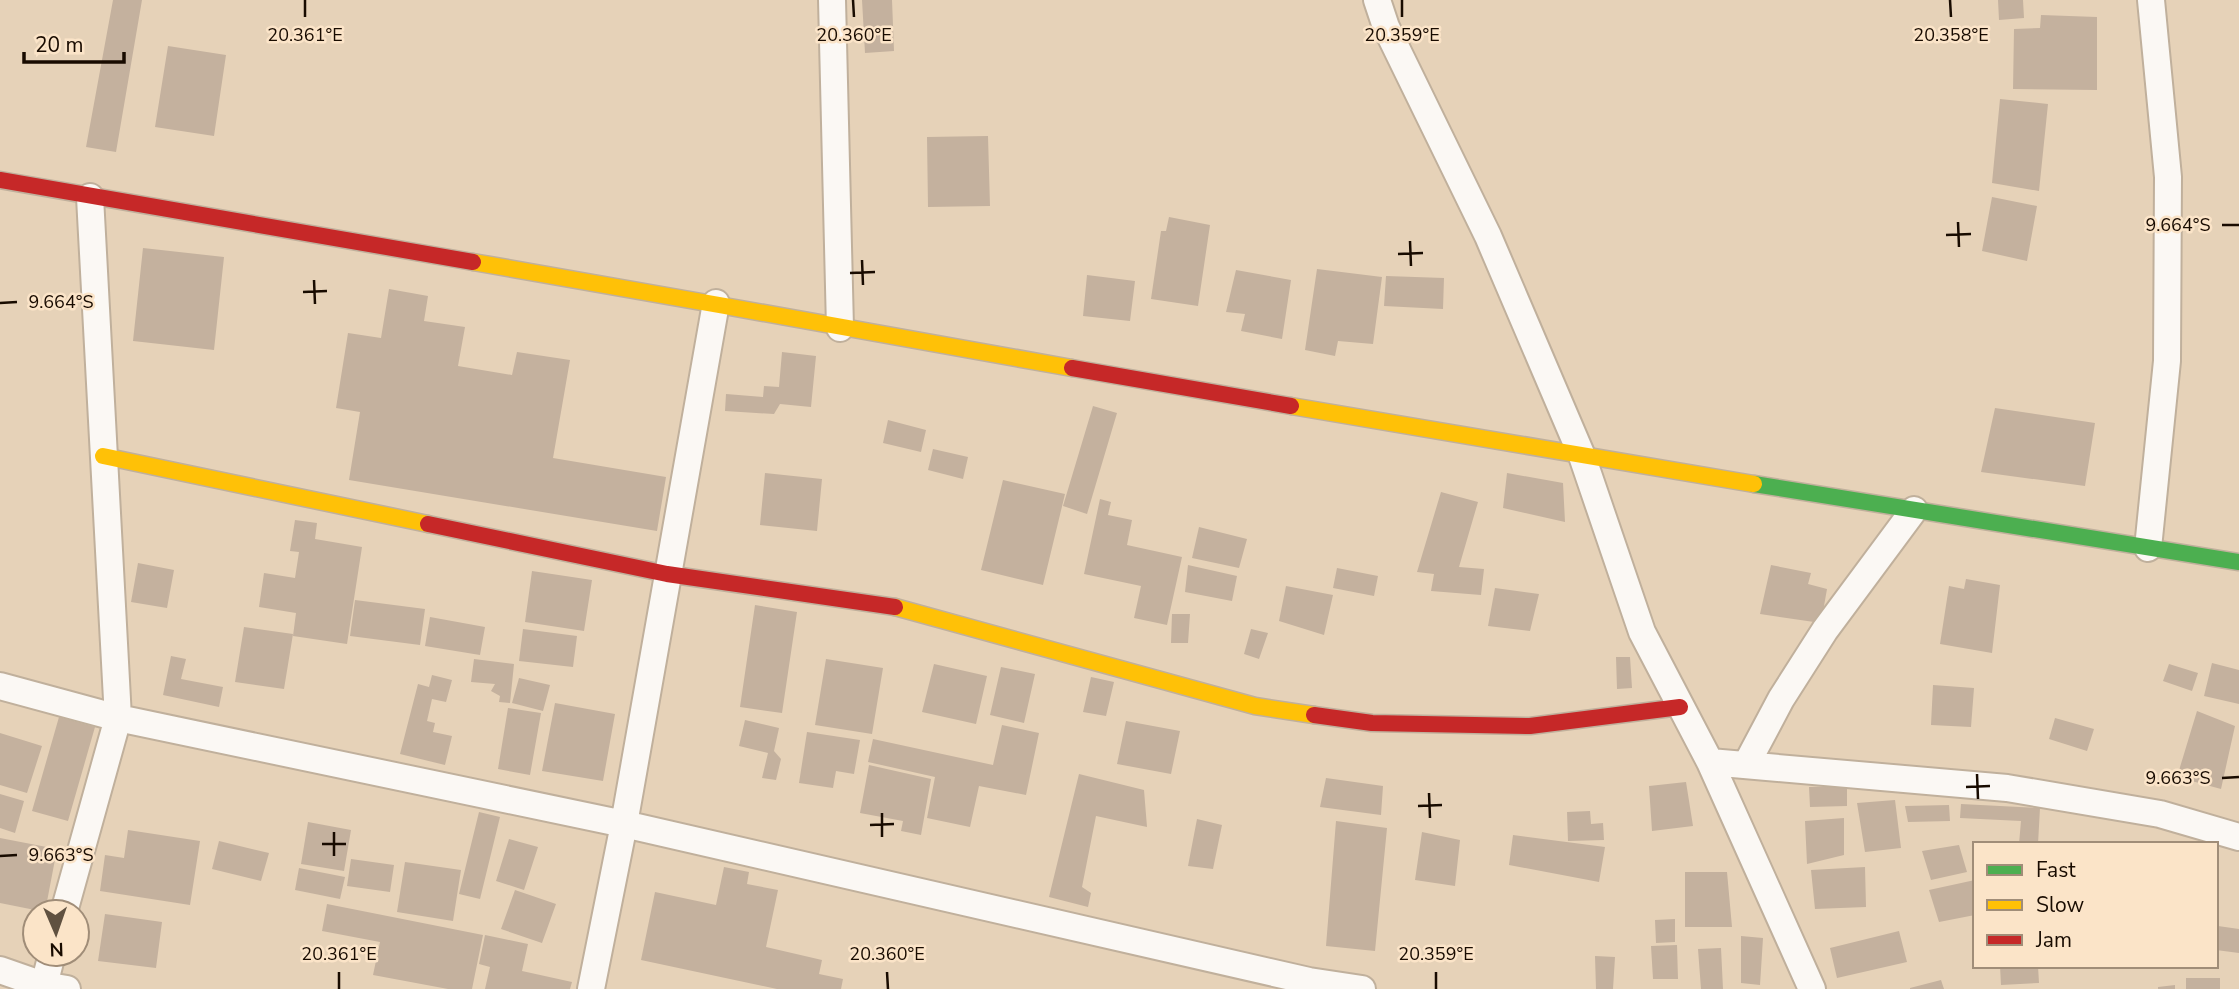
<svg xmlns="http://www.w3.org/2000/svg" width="2239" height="989" viewBox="0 0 2239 989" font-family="'Nunito Sans',sans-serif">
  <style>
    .building { fill: #c4b19e }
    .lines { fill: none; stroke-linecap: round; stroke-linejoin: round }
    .street-casing { stroke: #c0b09c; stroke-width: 30 }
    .fast-casing { stroke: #c0b09c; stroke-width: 19 }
    .slow-casing { stroke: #c0b09c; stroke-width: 19 }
    .jam-casing { stroke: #c0b09c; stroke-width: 19 }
    .street { stroke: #fbf8f4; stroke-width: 26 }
    .fast { stroke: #4caf50; stroke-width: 16 }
    .slow { stroke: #ffc107; stroke-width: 16 }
    .jam { stroke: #c62828; stroke-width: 16 }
    .ticks { fill: none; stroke: #180b00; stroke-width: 2.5 }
    .ticks-label { font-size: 18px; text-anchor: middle; fill: #180b00; stroke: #fbe4c8; stroke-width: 5; stroke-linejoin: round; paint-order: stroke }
  </style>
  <rect width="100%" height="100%" fill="#e6d2b8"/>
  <path class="building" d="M113 0H142L116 152 86 147Z
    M862 0H892L894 51 865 53Z
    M1998 0H2023L2024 18 1999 20Z
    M2041 15 2097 17V90L2013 89 2014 29 2040 28Z
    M168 46 226 55 214 136 155 127Z
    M2000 99 2048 104 2039 191 1992 183Z
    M988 136 990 206 928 207 927 137Z
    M1992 197 2037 206 2027 261 1982 251Z
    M1169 217 1210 225 1198 306 1151 299 1161 231H1166Z
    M143 248 224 257 214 350 133 341Z
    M1317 269 1382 277 1373 344 1338 341 1335 356 1305 350Z
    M1236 270 1291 280 1282 339 1241 331 1245 314 1226 312Z
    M1087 275 1135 281 1130 321 1083 316Z
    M1386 276 1444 278 1443 309 1384 306Z
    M389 289 428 296 424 321 465 327 458 366 512 375 517 352 570 360 553 458 666 477 657 531 349 480 360 412 336 408 348 333 381 338Z
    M782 352 816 356 811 407 780 404 774 414 725 411 726 394 763 397 764 386 779 387Z
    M1093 406 1117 413 1087 514 1063 506Z
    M1995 408 2095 423 2085 486 1981 472Z
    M888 420 926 430 921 452 883 443Z
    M933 449 968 457 963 479 928 470Z
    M765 473 822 479 817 531 760 525Z
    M1507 473 1563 483 1565 522 1503 508Z
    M1003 480 1065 494 1043 585 981 570Z
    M1441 492 1478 502 1459 567 1484 569 1481 595 1431 591 1434 574 1417 572Z
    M1100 499 1111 502 1108 515 1132 520 1127 545 1182 557 1167 625 1134 618 1141 586 1084 574Z
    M295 520 317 523 315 539 362 547 347 644 293 636 296 613 259 607 264 573 295 578 299 552 290 551Z
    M1199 527 1247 539 1239 568 1192 558Z
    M138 563 174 570 167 608 131 602Z
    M1188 565 1237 576 1232 601 1185 592Z
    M1771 565 1811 573 1808 584 1827 589 1821 623 1760 614Z
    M1337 568 1378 576 1374 596 1333 588Z
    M532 571 592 580 584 631 525 622Z
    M1966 579 2000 585 1992 653 1940 644 1949 586 1964 589Z
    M1286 586 1333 595 1324 635 1279 621Z
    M1495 588 1539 594 1530 631 1488 626Z
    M355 600 425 609 420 645 350 636Z
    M755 605 797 612 782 713 740 707Z
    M1172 614H1190L1188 643H1171Z
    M430 617 485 627 480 655 425 646Z
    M244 627 293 634 284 689 235 682Z
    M523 629 577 636 573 667 519 661Z
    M1251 629 1268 633 1259 659 1244 654Z
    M171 656 186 659 181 679 223 687 219 707 163 695Z
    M1616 657H1630L1632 688 1617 689Z
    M474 659 514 664 510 703 499 702 500 696 491 691 495 684 471 682Z
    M826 659 883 668 872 734 815 725Z
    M2212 663 2239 670V704L2204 696Z
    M934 664 987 676 976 724 922 712Z
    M2169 664 2198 673 2192 691 2163 681Z
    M1001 667 1035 674 1024 723 990 715Z
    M432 675 452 680 446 702 432 699 427 721 435 723 433 732 452 736 445 765 400 754 418 684 429 687Z
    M1091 677 1114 682 1106 716 1083 712Z
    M519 678 550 685 543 711 512 703Z
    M1933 685 1974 688 1971 727 1931 725Z
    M555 703 615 714 603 781 542 771Z
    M508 708 541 713 530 775 498 769Z
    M2197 711 2235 726 2221 789 2177 777Z
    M59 717 95 727 68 821 32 811Z
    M2055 718 2094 729 2087 751 2049 739Z
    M745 720 779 728 774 751 781 759 776 780 762 778 768 753 739 746Z
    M1126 721 1180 731 1171 774 1117 764Z
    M1002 725 1039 733 1026 795 979 786 970 827 927 818 935 777 868 762 873 739 993 765Z
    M807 732 860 740 854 774 836 771 833 788 799 783Z
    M0 733 42 746 27 793 0 785Z
    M869 765 931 779 921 835 901 831 903 821 860 813Z
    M1079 774 1144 790 1147 827 1096 816 1082 887 1091 893 1088 907 1049 897Z
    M1326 778 1383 786 1381 815 1320 807Z
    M1686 782 1693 826 1652 831 1649 786Z
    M1847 786V806L1810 807 1809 787Z
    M0 794 24 801 15 833 0 828Z
    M1895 800 1901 848 1865 852 1857 803Z
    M1961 804 2040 808 2038 844H2019L2021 821 1960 818Z
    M1949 805 1950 821 1908 822 1905 806Z
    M1590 811 1591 824 1603 823 1604 840 1568 841 1567 812Z
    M479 812 500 817 480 899 459 894Z
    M1844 818V855L1807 864 1805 821Z
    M1197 819 1222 825 1213 869 1188 866Z
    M1336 821 1387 828 1375 951 1326 946Z
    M308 822 351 830 344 871 301 864Z
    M128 830 200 841 190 905 100 891 105 855 124 858Z
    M1422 832 1460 840 1455 886 1415 880Z
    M1513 835 1605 847 1599 882 1509 865Z
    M0 838 57 849 45 912 0 903Z
    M509 839 538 847 524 890 496 881Z
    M219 841 269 853 261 881 212 869Z
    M1959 845 1967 872 1931 880 1922 851Z
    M351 859 394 865 390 892 347 886Z
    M405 862 461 870 453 921 397 912Z
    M724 867 749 872 747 884 778 890 766 947 822 960 819 974 843 979 841 989H777L641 960 655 892 716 905Z
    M1865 867 1866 907 1815 909 1811 870Z
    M299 868 345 877 340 899 295 890Z
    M1685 872H1727L1732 927H1685Z
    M1975 880V915L1939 922 1929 890Z
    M515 890 556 904 542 943 501 929Z
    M327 904 483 935 472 989H448L373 975 380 942 322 931Z
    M105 914 162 922 156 968 98 961Z
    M1675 919V942L1656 943 1655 920Z
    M2218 926 2239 929V953L2216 950Z
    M1899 931 1907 962 1837 978 1830 948Z
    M485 935 528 944 522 971 572 982 570 989H485L490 967 479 964Z
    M1741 936 1763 938 1760 985 1741 983Z
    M1677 945 1678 979H1653L1651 946Z
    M1721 948 1723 989H1701L1698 949Z
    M1595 956 1615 957 1613 989H1596Z
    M2000 966H2038L2039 983 2001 985Z
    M2186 978H2220V989H2186Z
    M1941 980 1944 989H1910V988Z
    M2175 985V989H2158V987Z"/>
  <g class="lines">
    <g class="street-casing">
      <path id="street" d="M832 0 840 328
        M1377 0 1386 27 1488 236 1582 456 1642 632 1710 762 1812 989
        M2148 548 2167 361 2168 177 2151 0
        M0 686 118 718 624 824 1309 981 1362 989
        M1710 762 2007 788 2160 814 2239 837
        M1746 765 1781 699 1825 630 1914 510
        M64 912 118 718 90 197
        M0 970 43 985 67 989
        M43 989 52 954
        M591 989 624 824 716 303"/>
    </g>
    <g class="fast-casing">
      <path id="fast" d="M1754 484 2239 562"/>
    </g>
    <g class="slow-casing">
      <path id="slow" d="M473 262C673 296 872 333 1072 368
        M1291 406 1754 484
        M103 456 428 524
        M895 607 1255 706 1314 715"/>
    </g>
    <g class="jam-casing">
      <path id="jam" d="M0 180 473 262
        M1072 368 1291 406
        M428 524 667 574 895 607
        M1314 715 1372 723 1530 726 1680 707"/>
    </g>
    <use href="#street" class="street"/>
    <use href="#fast" class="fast"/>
    <use href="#slow" class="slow"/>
    <use href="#jam" class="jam"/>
  </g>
  <path class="ticks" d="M305 0V17M853 0 854 17M1402 0V17M1950 0 1951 17M1958 222 1959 247M2222 225H2239M1946 235 1971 234M1410 241 1411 266M1398 254 1423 253M862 260 863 285M850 273 875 272M314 280 315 304M303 292 327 291M0 303 17 302M1977 774 1978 799M2222 778 2239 777M1966 787 1990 786M1429 793 1430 818M1418 806 1442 805M882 813V837M870 825 894 824M334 832V856M322 844H346M0 856 17 855M339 972V989M887 972 888 989M1436 972V989"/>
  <g class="ticks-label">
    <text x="305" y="41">20.361°E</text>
    <text x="854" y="41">20.360°E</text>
    <text x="1402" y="41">20.359°E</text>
    <text x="1951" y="41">20.358°E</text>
    <text x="2178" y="231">9.664°S</text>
    <text x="61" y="308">9.664°S</text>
    <text x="2178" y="784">9.663°S</text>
    <text x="61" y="861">9.663°S</text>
    <text x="339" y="960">20.361°E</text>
    <text x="887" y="960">20.360°E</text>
    <text x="1436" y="960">20.359°E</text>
  </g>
  <rect x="1973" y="842" width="245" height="126" fill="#fbe4c8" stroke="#a08d78" stroke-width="2"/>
  <rect x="1987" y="865" width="35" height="10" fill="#4caf50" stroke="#a08d78" stroke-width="2"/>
  <text x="2036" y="877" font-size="21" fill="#180b00">Fast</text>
  <rect x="1987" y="900" width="35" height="10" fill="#ffc107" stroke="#a08d78" stroke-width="2"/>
  <text x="2036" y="912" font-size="21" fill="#180b00">Slow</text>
  <rect x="1987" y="935" width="35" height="10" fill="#c62828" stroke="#a08d78" stroke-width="2"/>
  <text x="2036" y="947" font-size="21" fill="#180b00">Jam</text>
  <g transform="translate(56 933) rotate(178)"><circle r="33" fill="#fbe4c8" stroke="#a08d78" stroke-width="2"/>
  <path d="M0-5L12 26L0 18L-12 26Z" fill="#605140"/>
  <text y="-10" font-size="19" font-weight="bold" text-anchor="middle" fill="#180b00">N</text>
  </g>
  <path d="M24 52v10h100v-10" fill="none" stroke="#180b00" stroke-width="3.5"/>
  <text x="35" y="52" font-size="21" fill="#180b00" stroke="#fbe4c8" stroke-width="5" paint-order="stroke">20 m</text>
</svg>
